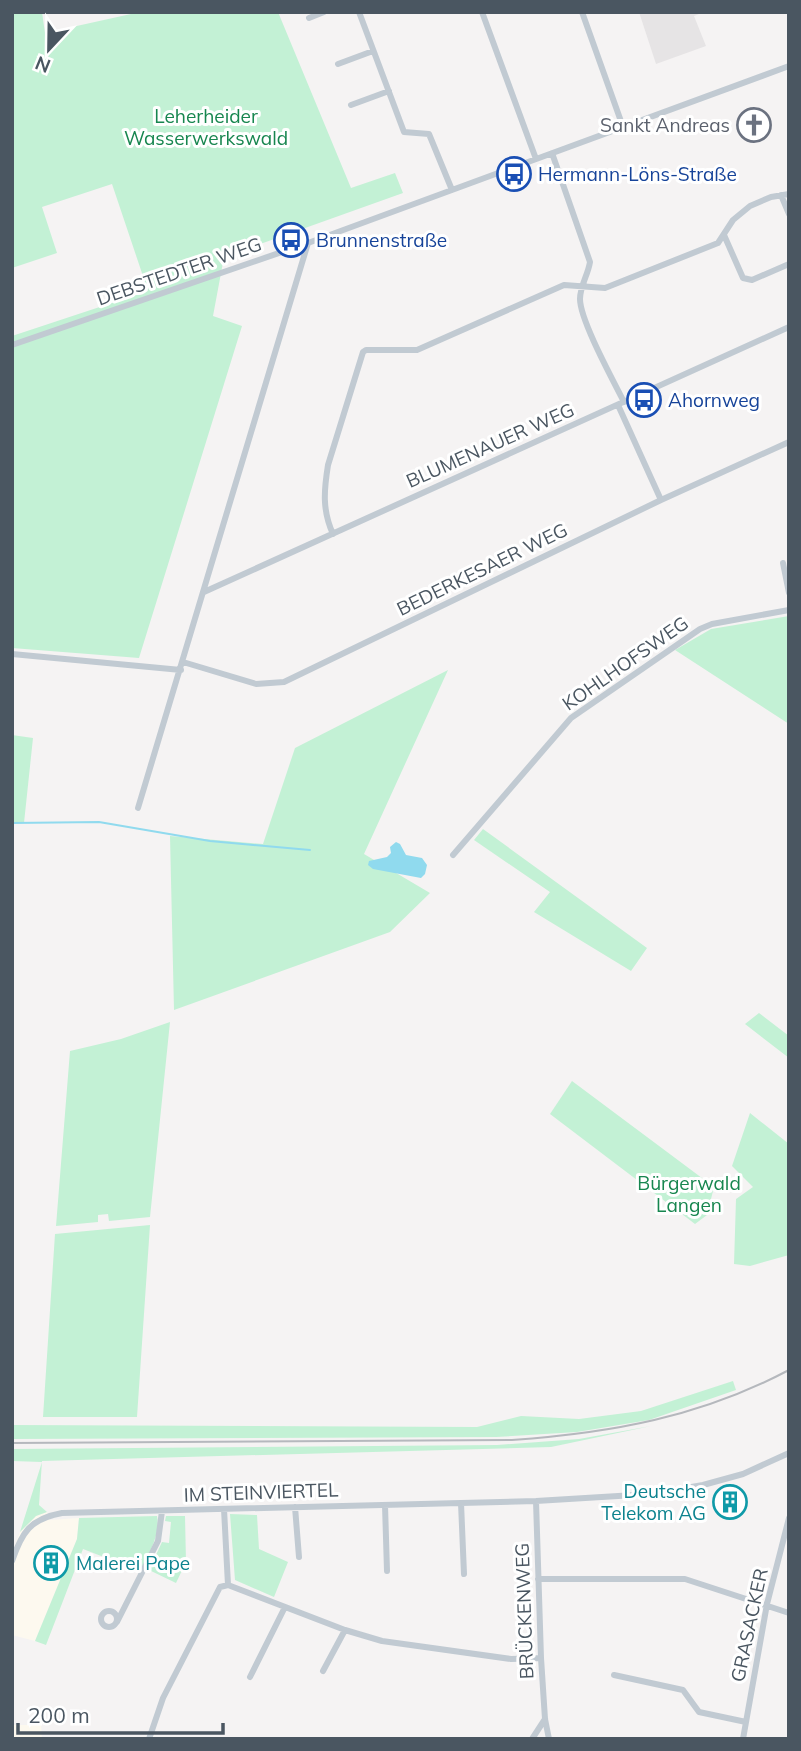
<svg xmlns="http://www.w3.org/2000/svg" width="801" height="1751" viewBox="0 0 801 1751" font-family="Mulish,sans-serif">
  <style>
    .commercial { fill: #fdf9ef }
    .education { fill: #e6e4e5 }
    .green { fill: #c3f1d5 }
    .water { fill: #90daee }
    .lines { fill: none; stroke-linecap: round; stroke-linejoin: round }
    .stream { stroke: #90daee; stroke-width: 2 }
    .street { stroke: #c1cad2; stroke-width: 6 }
    .rail { stroke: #b5b8bd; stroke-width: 2 }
    .labels { text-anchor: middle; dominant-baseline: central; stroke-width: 6; stroke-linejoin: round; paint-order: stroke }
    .park-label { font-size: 19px; fill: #17864f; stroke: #fff }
    .worship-label { font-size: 19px; fill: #5b616d; stroke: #fff; text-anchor: end }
    .transit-label { font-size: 19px; fill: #164399; stroke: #fff; text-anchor: start }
    .street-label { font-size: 19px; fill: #4a5661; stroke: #fff }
    .culture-label { font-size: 19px; fill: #0d838f; stroke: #fff; text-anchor: end }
  </style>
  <rect width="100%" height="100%" fill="#f5f3f3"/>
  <path class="commercial" d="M47 1512 50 1520 79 1518 77 1539 35 1641 12 1635V1553L20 1532 36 1516Z
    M12 1725H41L42 1739H12Z"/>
  <path class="education" d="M639 12H704L694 16 706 46 656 64Z"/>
  <path class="green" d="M12 12H42L45 33 140 12H278L351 188 395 173 403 193 224 257 213 316 242 326 139 658 12 648V336L148 291 112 184 42 207 57 253 12 268Z
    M789 616V724L675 650 711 629Z
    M448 670 364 854 430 893 390 932 174 1010 170 836 263 844 295 748Z
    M12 735 33 738 24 823H12Z
    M483 829 647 948 631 971 534 912 550 892 474 840Z
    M759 1013 789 1036V1058L745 1024Z
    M170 1022 150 1217 109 1221 108 1214 98 1215V1222L56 1226 70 1051 121 1039Z
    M572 1081 714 1187 707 1215 695 1224 550 1114Z
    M750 1113 789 1144V1255L750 1266 734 1264 736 1199 753 1187 732 1166Z
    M150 1225 137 1417H43L55 1234Z
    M733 1381 736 1390 649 1420 577 1432 496 1437 12 1439V1425L477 1427 521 1416 579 1419 641 1411Z
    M651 1426 551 1447 42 1461 39 1505 47 1512 36 1516 20 1532 42 1462 12 1461V1449L497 1445 579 1439Z
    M230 1514 257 1515 259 1549 288 1562 274 1597 235 1580Z
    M157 1516C161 1535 148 1555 140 1571L83 1549 46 1645 35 1641 77 1539 79 1518Z
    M166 1516H185L186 1562 176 1583 149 1570 162 1542 169 1543 171 1522 165 1521Z"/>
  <path class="water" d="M396 842 400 844 406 855 422 858 427 865 425 874 421 878 373 869 368 865 369 861 387 857 391 853 390 847Z"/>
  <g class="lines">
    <path class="stream" d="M12 823 99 822 210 841 310 850"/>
    <path class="street" d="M359 12 404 132 429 134 452 190
      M482 12 536 159
      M582 12 623 127
      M309 18 324 12
      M338 64 373 51
      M351 105 389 91
      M552 153 590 262C588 275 580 286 580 299 580 320 613 380 624 402
      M781 195 789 214
      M724 235 743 278 752 280 789 264
      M12 345 308 243 789 66
      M618 405 661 500
      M333 534C322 510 324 490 328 465L363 352 366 350H417L564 285 605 288 718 243 733 220 750 206 771 197 789 194
      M783 563 789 593
      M204 592 789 327
      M12 654 181 670
      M183 662 256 684 284 682 661 500 789 442
      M138 808 308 243
      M453 855 571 718 700 629 712 624 789 610
      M536 1501 541 1658 545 1719 549 1739
      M461 1503 464 1574
      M385 1505 387 1571
      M295 1507 299 1557
      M224 1509 228 1585
      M12 1561C22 1532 30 1519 62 1513L536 1501 651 1494 703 1485 743 1474 789 1453
      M538 1579H685L789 1613
      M228 1585 345 1630 382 1641 511 1659 541 1658
      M101 1619a8 8 0 1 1 16 0a8 8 0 1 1-16 0Z
      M117 1622 158 1541 162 1511
      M323 1671 345 1630
      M614 1675 683 1690 699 1712 746 1722
      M250 1677 285 1607
      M149 1739 163 1698 220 1587 228 1585
      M532 1739 545 1719
      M743 1739 767 1604 789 1518"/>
    <path class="rail" d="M12 1443 512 1440C611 1433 700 1417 789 1370"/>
  </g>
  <defs>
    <g id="church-ring" transform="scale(1.75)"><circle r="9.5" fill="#fff" stroke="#6b7280" stroke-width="1.5"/><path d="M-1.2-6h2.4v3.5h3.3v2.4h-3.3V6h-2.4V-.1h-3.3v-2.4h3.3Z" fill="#6b7280"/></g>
    <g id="bus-ring" transform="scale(1.75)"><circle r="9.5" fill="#fff" stroke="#1a4fb4" stroke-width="1.5"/><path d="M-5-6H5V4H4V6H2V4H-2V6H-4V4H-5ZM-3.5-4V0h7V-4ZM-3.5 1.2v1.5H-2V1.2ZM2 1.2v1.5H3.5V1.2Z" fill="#1a4fb4"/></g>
    <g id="building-ring" transform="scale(1.75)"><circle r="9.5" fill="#fff" stroke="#0f9aa8" stroke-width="1.5"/><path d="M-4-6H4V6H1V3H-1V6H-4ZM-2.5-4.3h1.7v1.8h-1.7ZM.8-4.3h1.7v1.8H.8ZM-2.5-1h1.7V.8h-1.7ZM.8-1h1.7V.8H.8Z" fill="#0f9aa8"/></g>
  </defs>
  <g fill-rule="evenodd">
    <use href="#church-ring" x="754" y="125"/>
    <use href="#bus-ring" x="514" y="174"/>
    <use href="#bus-ring" x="291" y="240"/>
    <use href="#bus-ring" x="644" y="400"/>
    <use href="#building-ring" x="730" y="1502"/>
    <use href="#building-ring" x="51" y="1563"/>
  </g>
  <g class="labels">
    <g class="park-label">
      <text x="206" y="116">Leherheider<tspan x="206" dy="22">Wasserwerkswald</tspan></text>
      <text x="689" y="1183">Bürgerwald<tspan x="689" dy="22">Langen</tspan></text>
    </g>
    <g class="worship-label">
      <text x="730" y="125">Sankt Andreas</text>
    </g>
    <g class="transit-label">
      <text x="538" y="174">Hermann-Löns-Straße</text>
      <text x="316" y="240">Brunnenstraße</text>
      <text x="668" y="400">Ahornweg</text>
    </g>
    <g class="street-label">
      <text transform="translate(179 271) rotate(-19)">DEBSTEDTER WEG</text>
      <text transform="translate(490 445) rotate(-24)">BLUMENAUER WEG</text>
      <text transform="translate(482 569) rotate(-26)">BEDERKESAER WEG</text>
      <text transform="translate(625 663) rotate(-35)">KOHLHOFSWEG</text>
      <text transform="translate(261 1492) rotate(-2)">IM STEINVIERTEL</text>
      <text transform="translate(524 1611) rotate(-92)">BRÜCKENWEG</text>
      <text transform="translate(749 1625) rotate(-78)">GRASACKER</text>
    </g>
    <g class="culture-label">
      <text x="706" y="1491">Deutsche<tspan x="706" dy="22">Telekom AG</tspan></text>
      <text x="76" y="1563" text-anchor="start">Malerei Pape</text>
    </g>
  </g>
  <rect width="801" height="1751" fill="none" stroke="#4a5661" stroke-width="28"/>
  <g transform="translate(49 49) rotate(202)" stroke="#ffffff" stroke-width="5" paint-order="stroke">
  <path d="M0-5L12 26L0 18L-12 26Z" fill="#4a5661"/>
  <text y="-10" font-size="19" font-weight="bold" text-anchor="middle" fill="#4a5661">N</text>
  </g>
  <path d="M18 1723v10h205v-10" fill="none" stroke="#4a5661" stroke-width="3.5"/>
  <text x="28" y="1723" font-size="21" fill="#4a5661" stroke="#ffffff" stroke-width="5" paint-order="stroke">200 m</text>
</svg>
